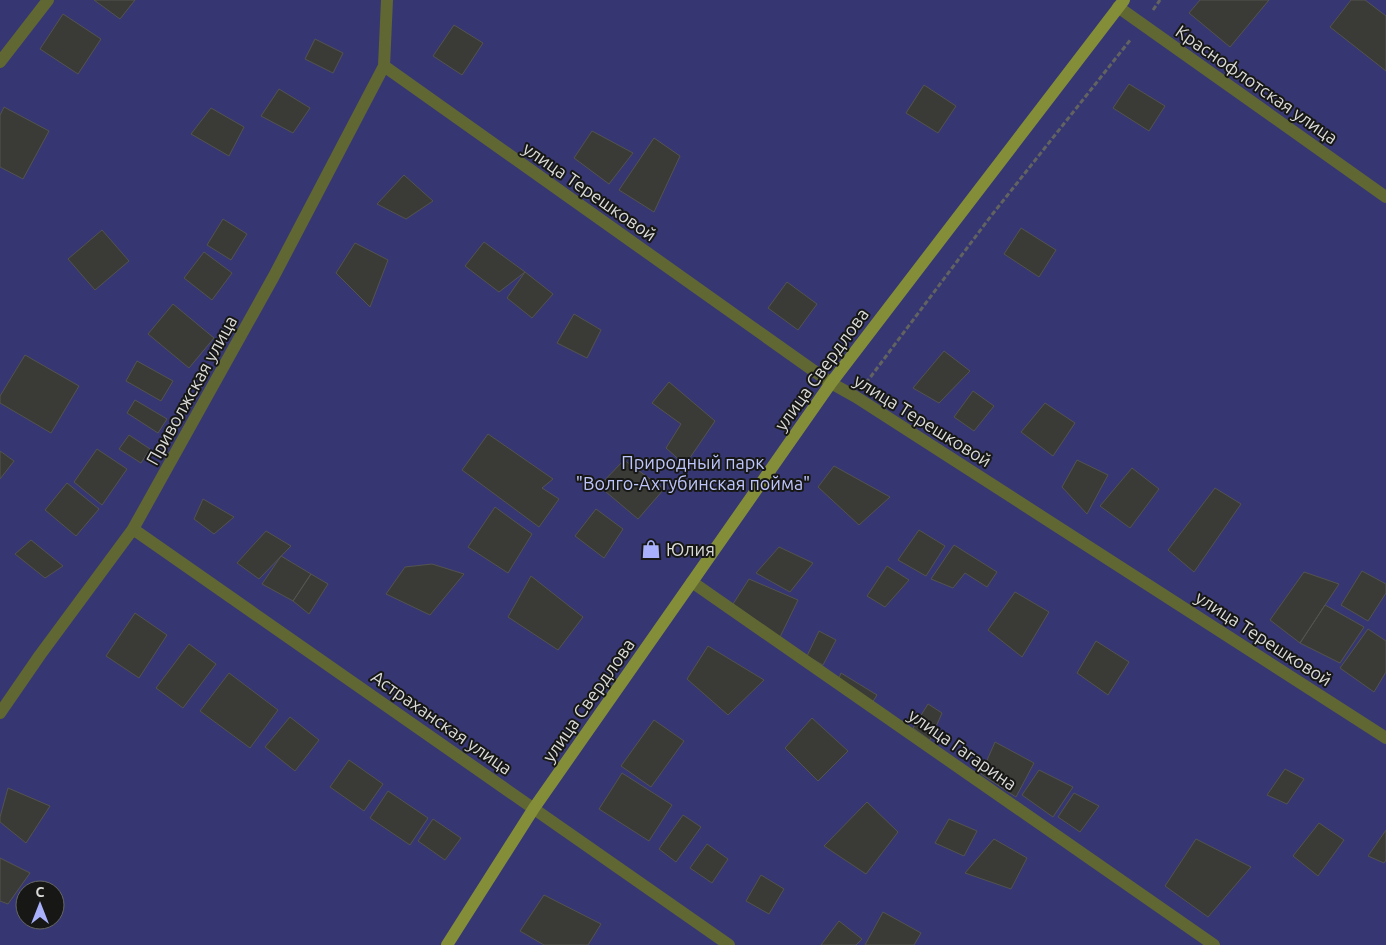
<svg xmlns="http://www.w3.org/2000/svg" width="1386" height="945" viewBox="0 0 1386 945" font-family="Ubuntu,sans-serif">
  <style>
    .park { fill: #363772; fill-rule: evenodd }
    .building { fill: #3a3b37; stroke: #535350 }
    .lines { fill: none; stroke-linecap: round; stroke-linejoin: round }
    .path { stroke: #626360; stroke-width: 3; stroke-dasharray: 5 2.5; stroke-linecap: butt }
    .street { stroke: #606733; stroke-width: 12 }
    .secondary { stroke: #848e38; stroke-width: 12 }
    .labels { text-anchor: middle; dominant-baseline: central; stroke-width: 4; stroke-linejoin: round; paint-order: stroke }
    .street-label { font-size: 18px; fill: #dadbd9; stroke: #171815 }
    .park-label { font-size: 18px; fill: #bec5fd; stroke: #171815 }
    .poi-label { font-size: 18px; fill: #dadbd9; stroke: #171815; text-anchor: start }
  </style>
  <rect width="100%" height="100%" fill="#21211e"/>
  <path class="park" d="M0 0H1386V945H0ZM25 890H55V920H25Z"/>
  <path class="building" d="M94 0H135L120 19Z
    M1200 0H1269L1230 47 1189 13Z
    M1351 0H1365L1386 16V71L1330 27Z
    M63 14 101 39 78 74 40 49Z
    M454 25 483 43 462 75 433 56Z
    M315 39 343 53 333 73 305 59Z
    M1129 84 1165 106 1149 131 1113 108Z
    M924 85 956 106 938 133 906 113Z
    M279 89 310 108 293 133 261 116Z
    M4 107 49 131 23 179 0 167V115Z
    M211 108 244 127 229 156 191 134Z
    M592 131 633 153 609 184 574 158Z
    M654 138 680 156 654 212 619 190Z
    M404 175 433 201 406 219 377 204Z
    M223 219 247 234 231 260 207 245Z
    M1021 228 1056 250 1039 277 1004 254Z
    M102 230 129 261 95 290 68 259Z
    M484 242 525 272 499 292 465 266Z
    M355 243 388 260 370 307 336 273Z
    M204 252 232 273 212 300 184 278Z
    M525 272 553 294 532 318 507 298Z
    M787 282 817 304 798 330 768 308Z
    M173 304 214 338 189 368 148 334Z
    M574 314 601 330 587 358 557 343Z
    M944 351 970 371 939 403 913 388Z
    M25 355 79 386 51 433 0 403V396Z
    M137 361 173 381 161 401 126 381Z
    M669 382 715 421 685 465 666 448 681 424 652 403Z
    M973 391 994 406 974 431 954 417Z
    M135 400 167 419 158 433 127 413Z
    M1045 403 1075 423 1053 456 1021 432Z
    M488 434 553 479 542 488 559 499 539 527 462 470Z
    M129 435 150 449 141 463 119 449Z
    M97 449 127 469 102 505 74 482Z
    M0 451 14 461 0 479Z
    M624 460 664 489 638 519 599 486Z
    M1077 460 1108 475 1087 514 1062 487Z
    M834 466 890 497 859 525 818 487Z
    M1132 468 1159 489 1130 528 1100 506Z
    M67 483 99 509 76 536 45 510Z
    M1215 488 1241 504 1194 572 1168 550Z
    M203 499 234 517 214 534 194 519Z
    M495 507 532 534 508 573 468 547Z
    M596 509 623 529 604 558 575 536Z
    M919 530 945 546 926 576 898 560Z
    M266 531 291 546 259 579 237 563Z
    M31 540 63 566 45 578 15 554Z
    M954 545 997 572 987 587 965 573 953 588 931 579Z
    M779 547 813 563 790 592 756 573Z
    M281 556 311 574 293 601 262 584Z
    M432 564 464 574 430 615 386 594 405 567Z
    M887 566 909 580 885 607 867 596Z
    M1362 571 1386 584V593L1368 621 1341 605Z
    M1304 572 1339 584 1300 643 1270 620Z
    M311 574 328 584 309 614 293 601Z
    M531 576 583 617 558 650 508 617Z
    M749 579 798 600 780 637 733 604Z
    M1015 592 1049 612 1022 657 988 630Z
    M1325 605 1364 627 1340 663 1300 643Z
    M135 613 167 635 139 678 106 656Z
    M1368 629 1386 641V672L1374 692 1340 668Z
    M819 631 836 640 823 665 807 656Z
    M1096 641 1129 662 1108 695 1077 673Z
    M189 644 216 664 183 708 156 688Z
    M708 646 764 680 728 715 687 679Z
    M229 673 278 710 250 748 200 711Z
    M841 673 877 695 870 706 837 683Z
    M928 704 942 713 930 740 913 728Z
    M290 717 319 740 295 771 265 747Z
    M812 718 848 751 818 781 785 748Z
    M654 720 684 741 651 787 621 766Z
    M995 742 1034 763 1016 797 981 774Z
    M349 760 383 784 364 811 330 787Z
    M1285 769 1304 779 1287 804 1267 795Z
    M1039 770 1073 787 1053 817 1022 795Z
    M622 773 672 805 649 841 599 809Z
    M8 788 50 806 26 843 0 822V817Z
    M388 791 428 818 410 845 370 818Z
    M1074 793 1099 806 1080 832 1058 817Z
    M867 802 898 832 866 874 824 846Z
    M683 815 701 827 676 862 659 849Z
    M433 819 461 838 445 860 418 841Z
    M949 819 977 831 964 856 935 843Z
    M1319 823 1344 840 1318 876 1293 856Z
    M1386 830V860L1384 863 1368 856Z
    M994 839 1027 858 1011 889 965 873Z
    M1196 839 1251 867 1208 917 1165 886Z
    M707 844 728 859 712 883 690 868Z
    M0 858 30 873 8 904 0 901Z
    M761 875 784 889 769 914 746 901Z
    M544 895 601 924 588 945H544L520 931Z
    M883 912 921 933 914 945H865Z
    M839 921 862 939 856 945H821Z"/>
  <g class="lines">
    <path class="path" d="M1153 10 1160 0
      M866 383 991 216 1131 39"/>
    <path class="street" d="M387 0 384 66 831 383 856 397 1386 738
      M1118 7 1386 197
      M0 62 48 0
      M133 529 729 945
      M692 582 1214 945
      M0 713 40 655 133 529 274 276 384 66"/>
    <path class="secondary" d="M447 945 534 808 831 383 1124 0"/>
  </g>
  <defs>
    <g id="shop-bare" transform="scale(1.5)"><path d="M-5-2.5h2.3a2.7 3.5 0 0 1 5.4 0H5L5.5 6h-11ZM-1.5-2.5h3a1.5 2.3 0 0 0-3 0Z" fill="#a9b0fc" stroke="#171815" stroke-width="2.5" paint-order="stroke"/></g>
  </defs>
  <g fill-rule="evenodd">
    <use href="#shop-bare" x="651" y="549"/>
  </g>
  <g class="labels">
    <g class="street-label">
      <text transform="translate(1257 84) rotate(35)">Краснофлотская улица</text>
      <text transform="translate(590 191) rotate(35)">улица Терешковой</text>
      <text transform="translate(821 369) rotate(-54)">улица Свердлова</text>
      <text transform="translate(191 390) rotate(-61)">Приволжская улица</text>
      <text transform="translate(923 420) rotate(32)">улица Терешковой</text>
      <text transform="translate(1264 638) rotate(33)">улица Терешковой</text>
      <text transform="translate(588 700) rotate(-55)">улица Свердлова</text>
      <text transform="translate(442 722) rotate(35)">Астраханская улица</text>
      <text transform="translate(963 749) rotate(35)">улица Гагарина</text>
    </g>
    <g class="park-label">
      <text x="693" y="462">Природный парк<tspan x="693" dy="21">"Волго-Ахтубинская пойма"</tspan></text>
    </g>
    <g class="poi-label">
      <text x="666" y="549">Юлия</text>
    </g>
  </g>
  <g transform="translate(40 905)"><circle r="24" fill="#171815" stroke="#656663"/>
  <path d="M0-4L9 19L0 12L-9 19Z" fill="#a9b0fc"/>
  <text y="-8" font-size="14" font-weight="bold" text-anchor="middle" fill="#dadbd9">С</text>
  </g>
</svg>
